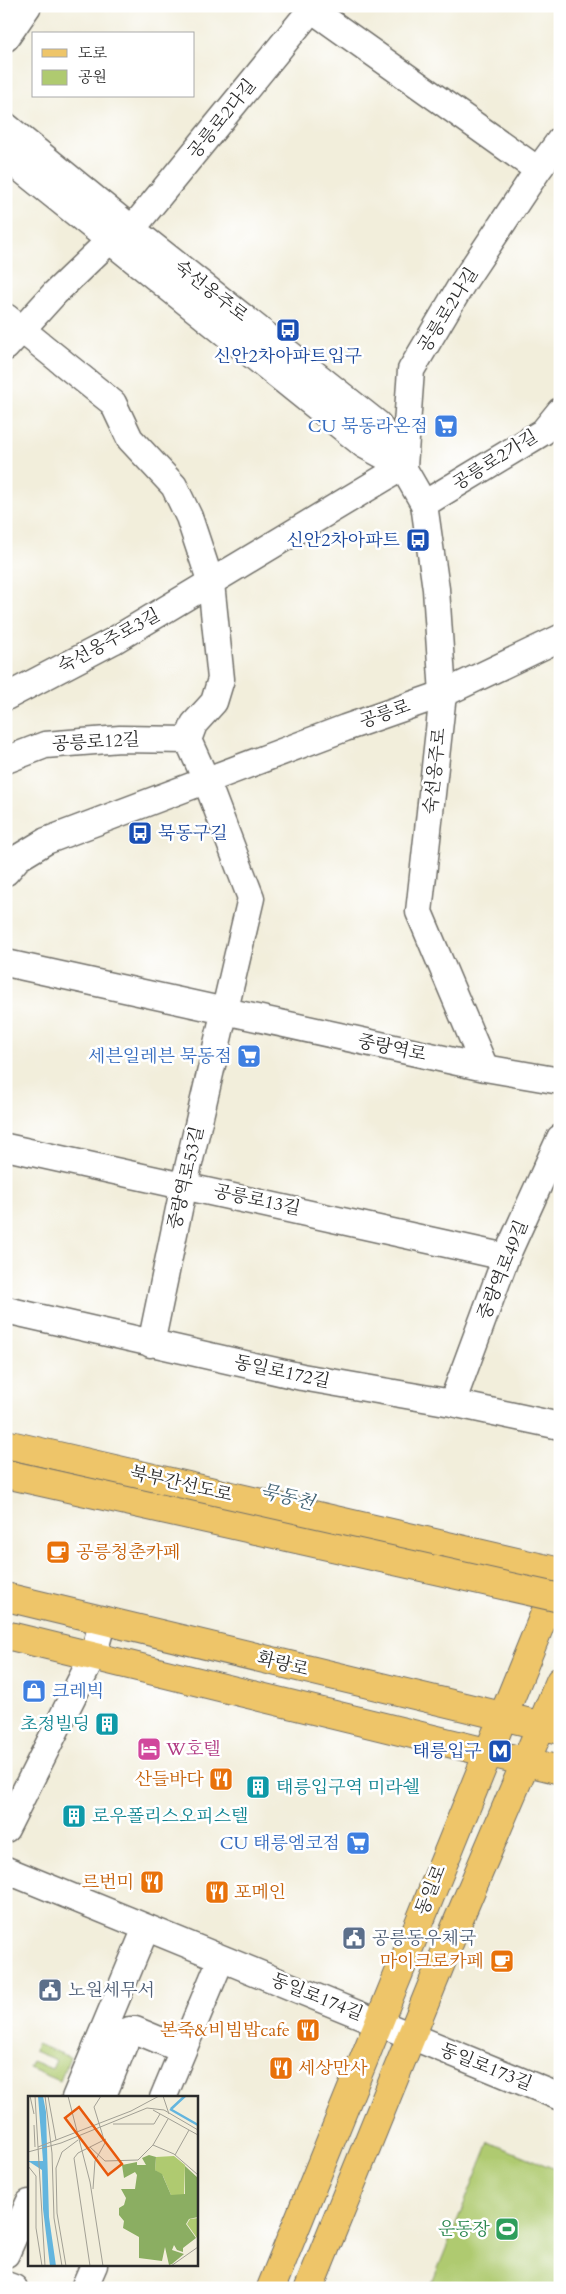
<svg xmlns="http://www.w3.org/2000/svg" width="566" height="2294" viewBox="0 0 566 2294" font-family="Cardo,'Noto Serif KR',serif">
  <style>
    .green { fill: #afca70; stroke: #6d7a4e }
    .lines { fill: none; stroke-linecap: round; stroke-linejoin: round }
    .minor-casing { stroke: #716f69; stroke-width: 29 }
    .major-casing { stroke: #716f69; stroke-width: 30 }
    .highway-casing { stroke: #716f69; stroke-width: 30 }
    .minor { stroke: #fff; stroke-width: 26 }
    .major { stroke: #eec569; stroke-width: 28 }
    .highway { stroke: #eec569; stroke-width: 28 }
    .highway-bridge-casing { stroke: #716f69; stroke-width: 30; stroke-linecap: butt }
    .highway-bridge { stroke: #eec569; stroke-width: 28 }
    .labels { text-anchor: middle; dominant-baseline: central; stroke-width: 5; stroke-linejoin: round; paint-order: stroke }
    .street-label { font-size: 18px; fill: #2b2b2b; stroke: #fff }
    .transit-label { font-size: 18px; fill: #164399; stroke: #fff; text-anchor: end }
    .shop-label { font-size: 18px; fill: #366cbe; stroke: #fff; text-anchor: end }
    .food-label { font-size: 18px; fill: #c56008; stroke: #fff; text-anchor: end }
    .culture-label { font-size: 18px; fill: #0d838f; stroke: #fff; text-anchor: start }
    .hotel-label { font-size: 18px; fill: #b23c85; stroke: #fff; text-anchor: start }
    .service-label { font-size: 18px; fill: #4e5e75; stroke: #fff; text-anchor: start }
    .leisure-label { font-size: 18px; fill: #27864d; stroke: #fff; text-anchor: end }
    .water-label { font-size: 19px; font-style: italic; fill: #416273; stroke: #fff }
    .inset-river { fill: none; stroke: #63b5de; stroke-width: 2.5 }
    .inset-road { fill: none; stroke: #a2a095; stroke-width: 1 }
    .view { fill: #e8590c; fill-opacity: 0.15; stroke: #e8590c; stroke-width: 2.5 }
    .inset-edge { fill: none; stroke: #2b2b2b; stroke-width: 2.5 }
  </style>
  <rect width="100%" height="100%" fill="#fff"/>
  <filter id="ink" filterUnits="userSpaceOnUse"><feTurbulence type="fractalNoise" baseFrequency=".02" numOctaves="2"/><feDisplacementMap in="SourceGraphic" scale="10" xChannelSelector="R" yChannelSelector="G"/><feConvolveMatrix kernelMatrix="1 2 1 2 8 2 1 2 1" color-interpolation-filters="sRGB"/></filter>
  <filter id="wash" filterUnits="userSpaceOnUse"><feTurbulence type="fractalNoise" baseFrequency=".0096" numOctaves="4" result="noise"/><feDisplacementMap in="SourceGraphic" scale="20" xChannelSelector="R" yChannelSelector="G"/><feGaussianBlur stdDeviation="1.12" result="paint"/><feColorMatrix in="noise" values="0 0 0 0 0 0 0 0 0 0 0 0 0 0 0 0 0 1.4 0 .05"/><feComposite in="paint" operator="in"/></filter>
  <g filter="url(#wash)">
    <rect width="100%" height="100%" fill="#f2eedb"/>
    <path class="green" d="M37 2044 70 2057 60 2081 29 2068 32 2061 52 2069 56 2060 34 2051Z
      M489 2142 560 2171V2288H430Z"/>
  </g>
  <g filter="url(#ink)">
    <g class="lines">
      <g class="minor-casing">
        <path id="minor" d="M307 6 538 170
          M6 38 28 6
          M6 126 132 229 378 424 424 504 436 589 443 694 419 912 485 1068
          M6 157 364 445 403 466
          M132 229 314 6
          M6 317 113 403 130 439 174 486 189 517 211 583 221 679 214 702 194 724 188 740 206 780 251 898 184 1185 151 1344
          M6 347 55 293 109 241
          M404 466 411 370 462 284 538 170 560 140
          M424 504 543 432 560 411
          M6 697 113 641 404 466
          M6 760 45 745 120 739 188 740
          M6 872 18 858 46 841 345 728 443 694 560 638
          M6 963 485 1068 560 1081
          M6 1147 506 1257
          M6 1310 302 1377 452 1403 560 1426
          M452 1403 506 1257 560 1138
          M6 1829 93 1656 103 1620
          M6 1870 560 2097
          M75 2098 146 1928
          M102 2098 130 2030H135L183 2050
          M163 2098 221 1959
          M6 2254 29 2203
          M6 2285 14 2288
          M84 2288 94 2265"/>
      </g>
      <g class="major-casing">
        <path id="major" d="M6 1597 560 1730
          M6 1635 560 1770
          M271 2288 560 1576
          M309 2288 458 1921 560 1681"/>
      </g>
      <g class="highway-casing">
        <path id="highway" d="M6 1444 560 1572"/>
      </g>
      <use href="#minor" class="minor"/>
      <use href="#major" class="major"/>
      <use href="#highway" class="highway"/>
      <g class="highway-bridge-casing">
        <path id="highway-bridge" d="M6 1474 560 1598"/>
      </g>
      <use href="#highway-bridge" class="highway-bridge"/>
    </g>
  </g>
  <defs>
    <g id="bus-square" transform="scale(1.25)"><rect x="-9" y="-9" width="18" height="18" rx="4" fill="#1a4fb4" stroke="#fff"/><path d="M-5-6H5V4H4V6H2V4H-2V6H-4V4H-5ZM-3.5-4V0h7V-4ZM-3.5 1.2v1.5H-2V1.2ZM2 1.2v1.5H3.5V1.2Z" fill="#fff"/></g>
    <g id="supermarket-square" transform="scale(1.25)"><rect x="-9" y="-9" width="18" height="18" rx="4" fill="#3f7fe0" stroke="#fff"/><path d="M-6-5.5h2.5l.6 2H6L4.5 2H-2.5L-4.4-4H-6ZM-1.5 3.2a1.3 1.3 0 1 0 .1 0ZM3 3.2a1.3 1.3 0 1 0 .1 0Z" fill="#fff"/></g>
    <g id="cafe-square" transform="scale(1.25)"><rect x="-9" y="-9" width="18" height="18" rx="4" fill="#e8710a" stroke="#fff"/><path d="M-5.5-4.5H6V0H3Q3 3.5 0 3.5H-2.5Q-5.5 3.5-5.5 0ZM3-3.2v2h1.7v-2ZM-6 4.5H4V6H-6Z" fill="#fff"/></g>
    <g id="shop-square" transform="scale(1.25)"><rect x="-9" y="-9" width="18" height="18" rx="4" fill="#3f7fe0" stroke="#fff"/><path d="M-5-2.5h2.3a2.7 3.5 0 0 1 5.4 0H5L5.5 6h-11ZM-1.5-2.5h3a1.5 2.3 0 0 0-3 0Z" fill="#fff"/></g>
    <g id="building-square" transform="scale(1.25)"><rect x="-9" y="-9" width="18" height="18" rx="4" fill="#0f9aa8" stroke="#fff"/><path d="M-4-6H4V6H1V3H-1V6H-4ZM-2.5-4.3h1.7v1.8h-1.7ZM.8-4.3h1.7v1.8H.8ZM-2.5-1h1.7V.8h-1.7ZM.8-1h1.7V.8H.8Z" fill="#fff"/></g>
    <g id="hotel-square" transform="scale(1.25)"><rect x="-9" y="-9" width="18" height="18" rx="4" fill="#d1479c" stroke="#fff"/><path d="M-6-4.5h1.5V1H6V5H4.5V3h-9V5H-6ZM-4 0a1.8 1.8 0 1 1 3.6 0ZM.5 0V-2.5h3Q6-2.5 6 0Z" fill="#fff"/></g>
    <g id="metro-square" transform="scale(1.25)"><rect x="-9" y="-9" width="18" height="18" rx="4" fill="#1a4fb4" stroke="#fff"/><path d="M-5.5 5V-5H-3L0 0L3-5H5.5V5H3V-.5L0 4L-3-.5V5Z" fill="#fff"/></g>
    <g id="restaurant-square" transform="scale(1.25)"><rect x="-9" y="-9" width="18" height="18" rx="4" fill="#e8710a" stroke="#fff"/><path d="M-5-6h1v4h1v-4h1v4h1v-4h1v5L-1.5 .5V6h-2V.5L-5-1ZM5-6V6H3V1.5H1.5Q1.5-4 5-6Z" fill="#fff"/></g>
    <g id="civic-square" transform="scale(1.25)"><rect x="-9" y="-9" width="18" height="18" rx="4" fill="#5c6f8a" stroke="#fff"/><path d="M-.6-6.5H3V-4.5H.6V-3L4-1V1h2V6H-6V1h2V-1L-.6-3ZM-1.2 2.5V6h2.4V2.5Z" fill="#fff"/></g>
    <g id="stadium-square" transform="scale(1.25)"><rect x="-9" y="-9" width="18" height="18" rx="4" fill="#2e9e5b" stroke="#fff"/><path d="M0-5a6.5 5 0 1 0 0 10a6.5 5 0 1 0 0-10ZM-3.5-1.8h7v3.6h-7Z" fill="#fff"/></g>
  </defs>
  <g fill-rule="evenodd">
    <use href="#bus-square" x="288" y="330"/>
    <use href="#supermarket-square" x="446" y="426"/>
    <use href="#bus-square" x="418" y="540"/>
    <use href="#bus-square" x="140" y="833"/>
    <use href="#supermarket-square" x="249" y="1056"/>
    <use href="#cafe-square" x="58" y="1552"/>
    <use href="#shop-square" x="34" y="1691"/>
    <use href="#building-square" x="107" y="1724"/>
    <use href="#hotel-square" x="149" y="1749"/>
    <use href="#metro-square" x="500" y="1751"/>
    <use href="#restaurant-square" x="221" y="1779"/>
    <use href="#building-square" x="258" y="1787"/>
    <use href="#building-square" x="74" y="1816"/>
    <use href="#supermarket-square" x="358" y="1843"/>
    <use href="#restaurant-square" x="152" y="1882"/>
    <use href="#restaurant-square" x="217" y="1892"/>
    <use href="#civic-square" x="354" y="1938"/>
    <use href="#cafe-square" x="502" y="1961"/>
    <use href="#civic-square" x="50" y="1990"/>
    <use href="#restaurant-square" x="308" y="2030"/>
    <use href="#restaurant-square" x="281" y="2068"/>
    <use href="#stadium-square" x="507" y="2229"/>
  </g>
  <g class="labels">
    <g class="street-label">
      <text transform="translate(222 119) rotate(-51)">공릉로2다길</text>
      <text transform="translate(211 291) rotate(38)">숙선옹주로</text>
      <text transform="translate(448 310) rotate(-58)">공릉로2나길</text>
      <text transform="translate(495 460) rotate(-32)">공릉로2가길</text>
      <text transform="translate(109 641) rotate(-29)">숙선옹주로3길</text>
      <text transform="translate(385 714) rotate(-19)">공릉로</text>
      <text transform="translate(96 742) rotate(-3)">공릉로12길</text>
      <text transform="translate(435 771) rotate(-84)">숙선옹주로</text>
      <text transform="translate(392 1048) rotate(12)">중랑역로</text>
      <text transform="translate(186 1178) rotate(-77)">중랑역로53길</text>
      <text transform="translate(257 1200) rotate(12)">공릉로13길</text>
      <text transform="translate(503 1270) rotate(-68)">중랑역로49길</text>
      <text transform="translate(282 1372) rotate(12)">동일로172길</text>
      <text transform="translate(181 1484) rotate(13)">북부간선도로</text>
      <text transform="translate(283 1664) rotate(14)">화랑로</text>
      <text transform="translate(431 1890) rotate(-68)">동일로</text>
      <text transform="translate(317 1997) rotate(22)">동일로174길</text>
      <text transform="translate(486 2067) rotate(22)">동일로173길</text>
    </g>
    <g class="transit-label">
      <text x="288" y="356" text-anchor="middle">신안2차아파트입구</text>
      <text x="400" y="540">신안2차아파트</text>
      <text x="158" y="833" text-anchor="start">묵동구길</text>
      <text x="482" y="1751">태릉입구</text>
    </g>
    <g class="shop-label">
      <text x="428" y="426">CU 묵동라온점</text>
      <text x="232" y="1056">세븐일레븐 묵동점</text>
      <text x="52" y="1691" text-anchor="start">크레빅</text>
      <text x="340" y="1843">CU 태릉엠코점</text>
    </g>
    <g class="food-label">
      <text x="76" y="1552" text-anchor="start">공릉청춘카페</text>
      <text x="204" y="1779">산들바다</text>
      <text x="134" y="1882">르번미</text>
      <text x="234" y="1892" text-anchor="start">포메인</text>
      <text x="484" y="1961">마이크로카페</text>
      <text x="290" y="2030">본죽&amp;비빔밥cafe</text>
      <text x="298" y="2068" text-anchor="start">세상만사</text>
    </g>
    <g class="culture-label">
      <text x="90" y="1724" text-anchor="end">초정빌딩</text>
      <text x="276" y="1787">태릉입구역 미라쉘</text>
      <text x="92" y="1816">로우폴리스오피스텔</text>
    </g>
    <g class="hotel-label">
      <text x="166" y="1749">W호텔</text>
    </g>
    <g class="service-label">
      <text x="372" y="1938">공릉동우체국</text>
      <text x="68" y="1990">노원세무서</text>
    </g>
    <g class="leisure-label">
      <text x="490" y="2229">운동장</text>
    </g>
    <g class="water-label">
      <text transform="translate(287 1497) rotate(14)">묵동천</text>
    </g>
  </g>
  <g transform="translate(28 2096)">
    <rect width="170" height="170" fill="#f2eedb"/>
    <path d="M146 60 157 69 156 99H143L135 80 127 74 128 61ZM170 122V140L169 142 159 128 162 123Z" fill="#afca70"/>
    <path d="M121 59 128 61 127 74 134 78 143 99 157 98V70L170 82V121L161 123 158 128 168 142 155 152V156L149 154 146 149 144 154 156 158 144 168 141 169 137 151 134 165 111 162V141L95 132 96 125 91 119V112L96 109 98 102 93 93H107L109 79 107 76 96 82 94 69 109 66V69H118L114 62Z" fill="#8bae62"/>
    <path d="M10 0H15L18 16 21 121 28 170H22L15 113 14 74 0 65H15Z" fill="#63b5de"/>
    <path class="inset-river" d="M142 13 170 29M143 13 157 0"/>
    <path class="inset-road" d="M2 0 6 18M7 0 17 170M17 0 24 57 26 122 34 170M20 0 28 44M40 0 62 86 75 170M135 0 141 18M125 14 170 39M85 28H126L132 18M6 29 7 51M125 49 146 58 170 79M10 51 103 15 131 0M62 51 77 65 110 64 125 49 140 23M0 56 33 47 119 12 136 14 170 34M147 59 161 34M0 70 8 80V132L14 170M65 93 67 65 77 47 66 11 73 0M38 170 29 117 28 72 34 56 50 44M62 170 46 62 50 57 78 43M143 170 170 151"/>
    <path class="view" d="M51 11 94 68 80 79 37 22Z"/>
    <rect width="170" height="170" class="inset-edge"/>
  </g>
  <rect width="566" height="2294" fill="none" stroke="#fff" stroke-width="25"/>
  <rect x="32" y="32" width="162" height="65" fill="#ffffff" stroke="#aaaaaa"/>
  <rect x="42" y="49" width="25" height="8" fill="#eec569" stroke="#aaaaaa"/>
  <text x="78" y="58" font-size="15" fill="#2b2b2b">도로</text>
  <rect x="42" y="70" width="25" height="15" fill="#afca70" stroke="#aaaaaa"/>
  <text x="78" y="82" font-size="15" fill="#2b2b2b">공원</text>
</svg>
